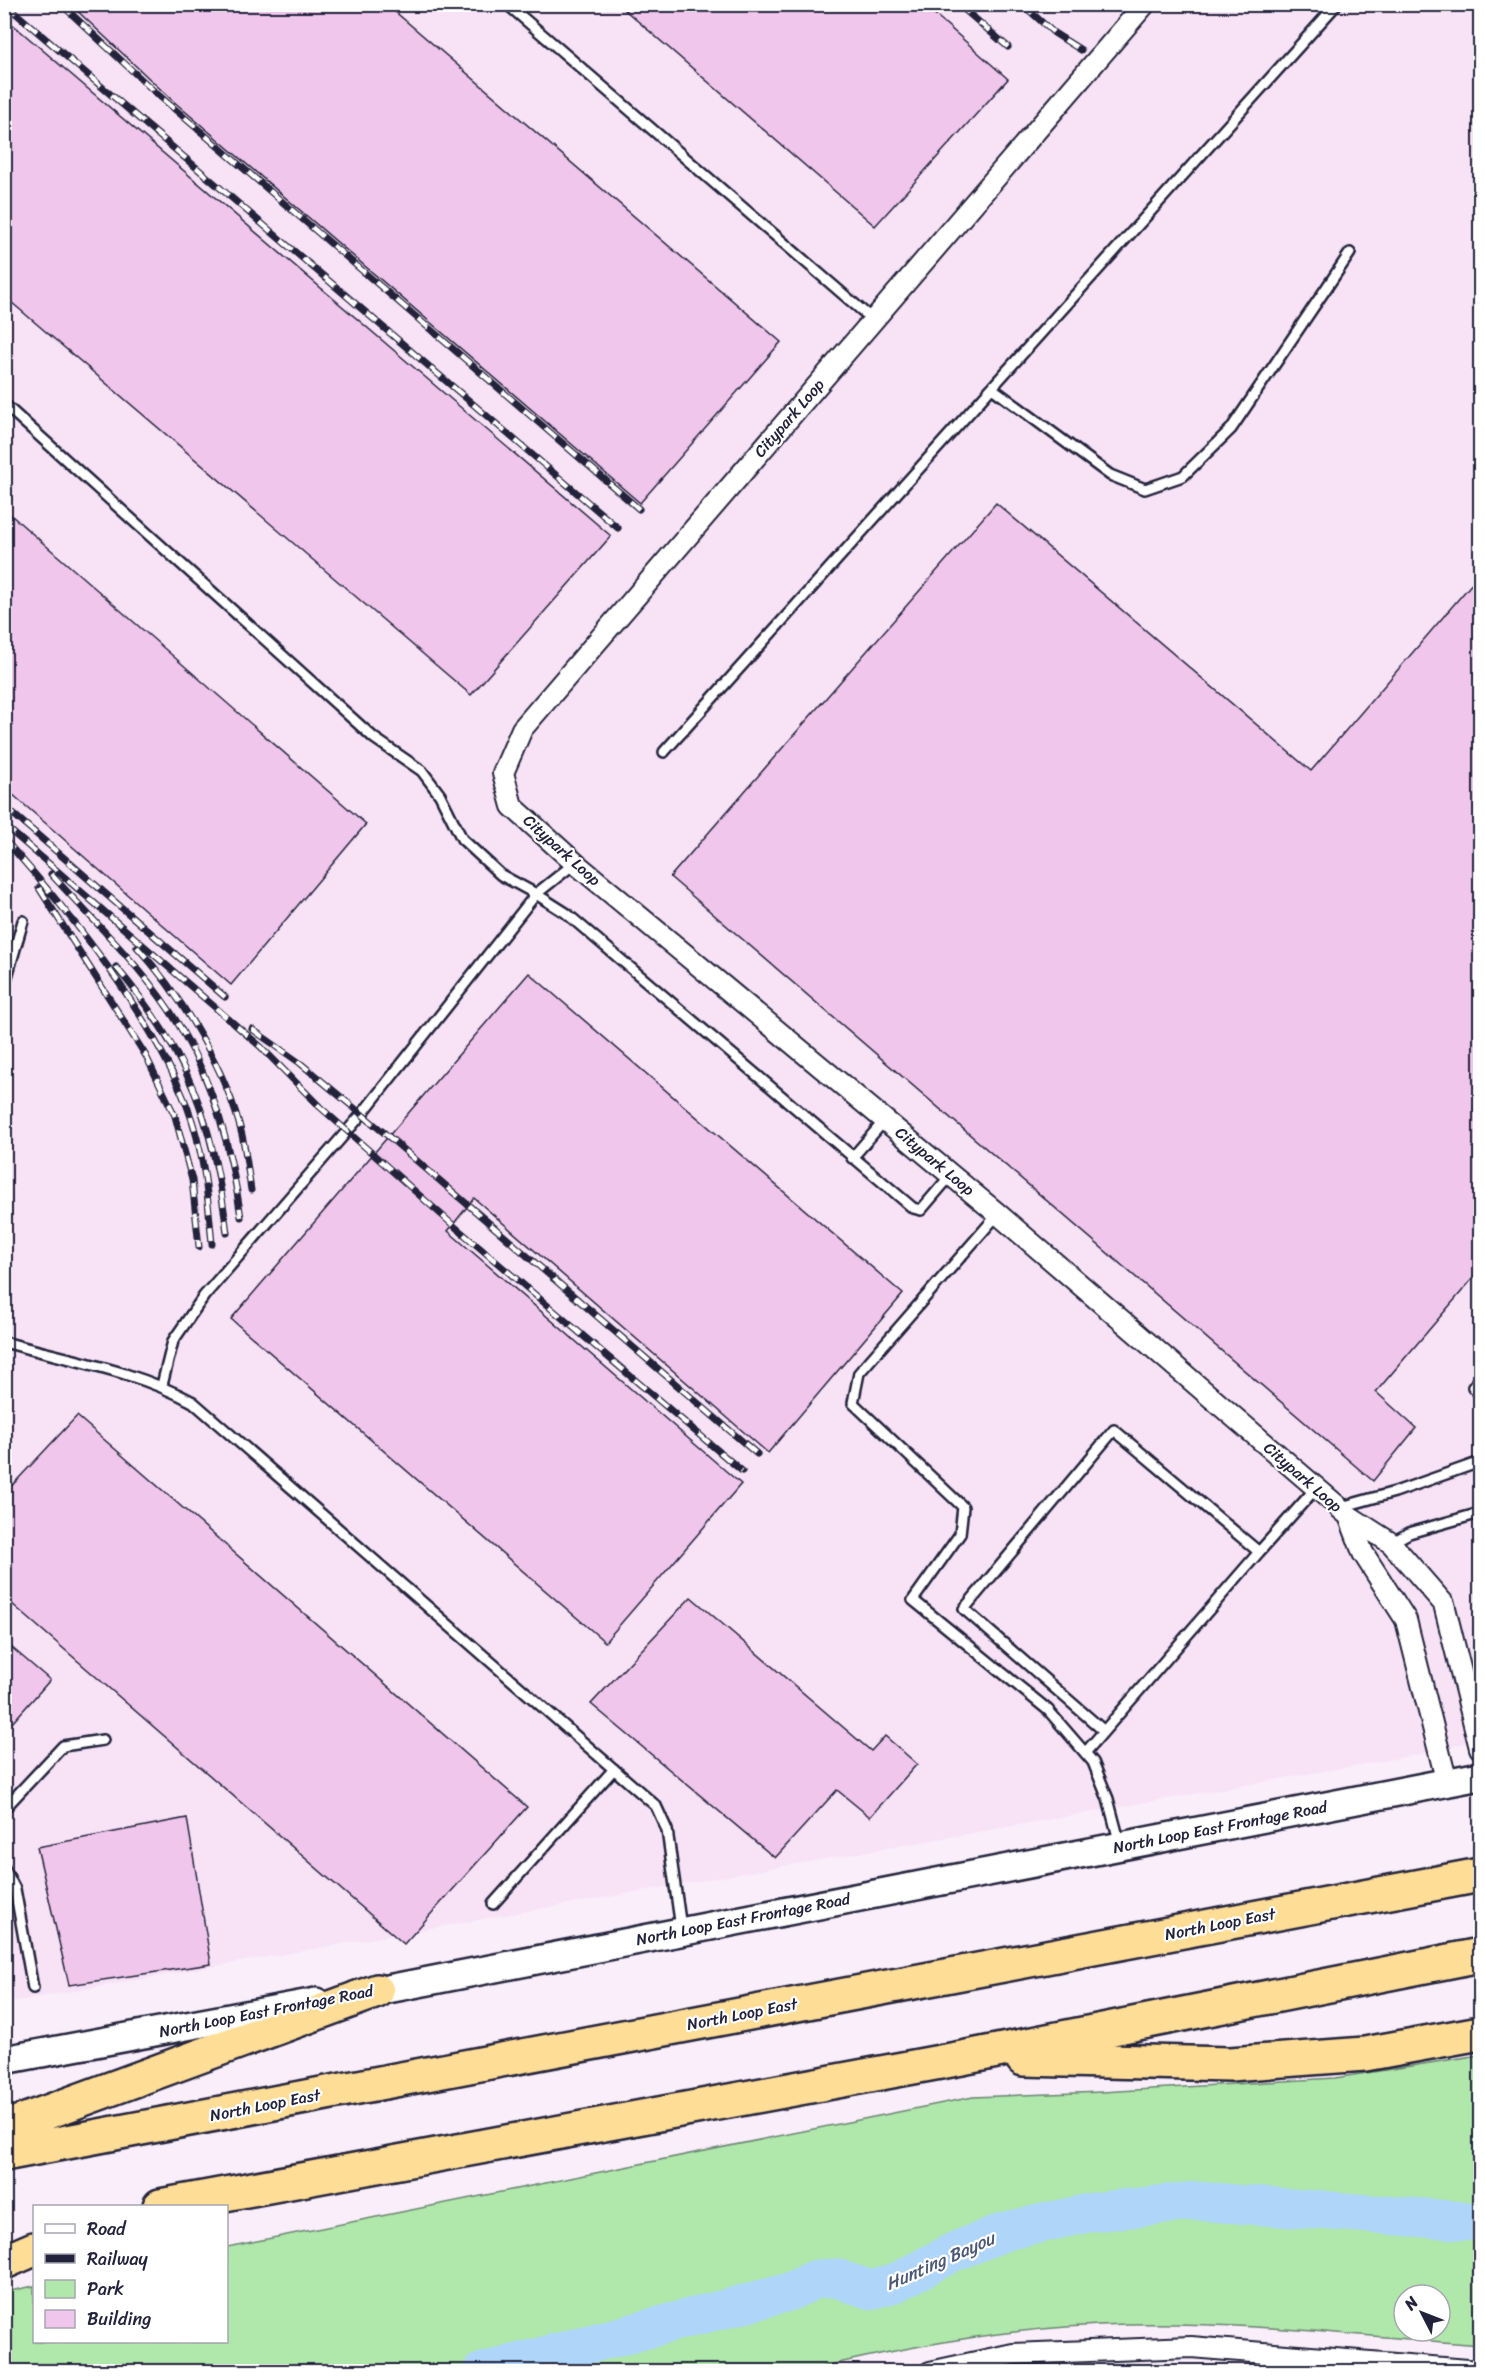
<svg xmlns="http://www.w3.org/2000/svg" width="1485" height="2376" viewBox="0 0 1485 2376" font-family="Sriracha,sans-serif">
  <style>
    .built { fill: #f7e2f6 }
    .green { fill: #b0e7aa; stroke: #698472; stroke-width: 1.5; fill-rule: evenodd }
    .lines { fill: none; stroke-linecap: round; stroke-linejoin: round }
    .river { stroke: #afd5f9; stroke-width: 39 }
    .building { fill: #f0c6ed; stroke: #22223b; stroke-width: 1.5 }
    .service-casing { stroke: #22223b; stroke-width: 14 }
    .minor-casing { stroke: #22223b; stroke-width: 24 }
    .secondary-casing { stroke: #22223b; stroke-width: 32 }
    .motorway-casing { stroke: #22223b; stroke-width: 38 }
    .service { stroke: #fff; stroke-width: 9 }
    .minor { stroke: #fff; stroke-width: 20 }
    .secondary { stroke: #fff; stroke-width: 27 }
    .motorway { stroke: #fedd96; stroke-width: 33 }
    .rail-casing { stroke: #22223b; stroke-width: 7 }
    .rail { stroke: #fff; stroke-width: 4.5; stroke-dasharray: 14; stroke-linecap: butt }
    .labels { text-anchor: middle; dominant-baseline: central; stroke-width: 4.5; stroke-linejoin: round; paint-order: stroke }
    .street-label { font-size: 16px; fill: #22223b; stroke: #fff }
    .water-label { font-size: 18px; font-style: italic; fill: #4c5874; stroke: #fff }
  </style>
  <rect width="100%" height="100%" fill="#faeefa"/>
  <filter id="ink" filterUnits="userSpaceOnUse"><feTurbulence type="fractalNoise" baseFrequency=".0167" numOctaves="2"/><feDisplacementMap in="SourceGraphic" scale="12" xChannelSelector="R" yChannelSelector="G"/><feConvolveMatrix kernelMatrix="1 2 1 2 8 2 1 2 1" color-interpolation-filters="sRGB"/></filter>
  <g filter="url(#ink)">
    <path class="built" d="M5 5H1480V1739L1421 1754 5 2003Z"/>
    <path class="green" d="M1480 2055V2345C1363 2336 1245 2322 1128 2324 1019 2326 910 2345 805 2371H5V2292L34 2286V2342H226L227 2247 973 2097 1102 2092 1335 2078ZM1404 2295H1440V2331H1404Z"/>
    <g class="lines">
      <path class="river" d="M482 2372 789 2292 816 2279 836 2278 871 2290 895 2283 953 2252 1006 2231 1093 2212 1196 2201 1480 2222"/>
    </g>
    <path class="building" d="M70 4H386L781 342 640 503 172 100Z
      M618 4H923L1008 79 875 226Z
      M4 17 611 536 471 695 4 296Z
      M996 503 1311 771 1480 574V1270L1376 1392 1416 1428 1373 1481 670 877Z
      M4 509 366 824 231 985 4 787Z
      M529 973 903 1294 768 1453 474 1198 448 1231 741 1484 605 1642 231 1319Z
      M77 1416 527 1807 404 1944 4 1597V1494Z
      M691 1597 871 1751 885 1736 917 1764 870 1817 837 1790 775 1858 591 1704Z
      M4 1641 50 1680 4 1732Z
      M187 1818 211 1964 69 1985 37 1847Z"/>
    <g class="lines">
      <g class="service-casing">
        <path id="service" d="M507 4 873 320
          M992 388 1110 475 1145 489 1183 476 1231 429 1350 253
          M4 404 374 738 422 771 440 795 462 839 501 875 536 894 575 863
          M664 752 1337 4
          M4 987 23 921
          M852 1158 885 1120
          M998 1214 859 1373 853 1403 963 1507 960 1534 913 1600 1048 1710 1093 1762 1108 1799 1120 1844
          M4 1342C68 1360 134 1370 193 1402L656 1806 667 1830 681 1928
          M1480 1379 1473 1387 1480 1394
          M162 1385 173 1341 204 1296 362 1114 536 894 566 913 913 1208 921 1210 951 1175
          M1341 1507 1395 1492 1480 1462
          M1391 1543 1409 1533 1480 1513
          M1259 1552 1316 1488
          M1085 1753 1259 1552 1114 1430 964 1609 1104 1731
          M4 1809 63 1746 103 1740
          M4 1868 15 1889 33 1988
          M493 1904 614 1769"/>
      </g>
      <g class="minor-casing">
        <path id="minor" d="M1145 4 522 729 503 773 512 806 575 863 998 1214 1349 1516 1391 1543 1444 1604 1480 1748
          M1349 1516 1363 1553 1406 1620 1447 1783
          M930 2372 1013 2354 1191 2347 1480 2371"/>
      </g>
      <g class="secondary-casing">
        <path id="secondary" d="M357 1995 1480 1776
          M4 2060 316 2002"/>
      </g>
      <g class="motorway-casing">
        <path id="motorway" d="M1023 2059 1230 2064 1365 2054 1480 2033
          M4 2128 377 1991
          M4 2154 1480 1875
          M160 2206 962 2058 1480 1955
          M4 2262 34 2249"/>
      </g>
      <use href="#service" class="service"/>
      <use href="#minor" class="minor"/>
      <use href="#secondary" class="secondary"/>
      <use href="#motorway" class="motorway"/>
      <g class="rail-casing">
        <path id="rail" d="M5 4 618 528
          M61 4 156 93 639 509
          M958 4 1008 47
          M1022 4 1054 33 1081 50
          M4 806 225 997
          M4 825 261 1047 320 1107 453 1225 742 1471
          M4 839C72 915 149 1011 187 1106 204 1150 208 1198 212 1244
          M51 874C95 923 146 970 180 1027 215 1087 231 1149 241 1217
          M39 888 146 1056 175 1116 192 1180 199 1247
          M137 947C181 995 227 1071 242 1135 246 1153 248 1171 251 1190
          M116 967C189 1053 214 1123 227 1233
          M252 1029 300 1063 388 1136 757 1454"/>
      </g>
      <use href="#rail" class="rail"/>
    </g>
  </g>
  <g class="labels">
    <g class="street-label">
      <text transform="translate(789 418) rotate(-49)">Citypark Loop</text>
      <text transform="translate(562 850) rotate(42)">Citypark Loop</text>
      <text transform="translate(935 1161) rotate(40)">Citypark Loop</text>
      <text transform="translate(1303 1477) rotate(41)">Citypark Loop</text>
      <text transform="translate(1220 1827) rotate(-11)">North Loop East Frontage Road</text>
      <text transform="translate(743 1919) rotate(-11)">North Loop East Frontage Road</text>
      <text transform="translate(1220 1924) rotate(-11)">North Loop East</text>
      <text transform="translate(266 2011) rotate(-11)">North Loop East Frontage Road</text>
      <text transform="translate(742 2014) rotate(-11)">North Loop East</text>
      <text transform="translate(265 2105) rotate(-11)">North Loop East</text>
    </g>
    <g class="water-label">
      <text transform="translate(940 2261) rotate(-24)">Hunting Bayou</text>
    </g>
  </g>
  <rect width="1485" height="2376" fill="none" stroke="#fff" stroke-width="24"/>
  <rect x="12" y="12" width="1461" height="2352" fill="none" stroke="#22223b" stroke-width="2" filter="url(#ink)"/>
  <rect x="33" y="2205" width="195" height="138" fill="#ffffff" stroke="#a7a7b1" stroke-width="1.5"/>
  <rect x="45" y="2224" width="30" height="9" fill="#ffffff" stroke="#a7a7b1" stroke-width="1.5"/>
  <text x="87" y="2235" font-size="18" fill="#22223b">Road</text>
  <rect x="45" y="2254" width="30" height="9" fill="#22223b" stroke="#a7a7b1" stroke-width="1.5"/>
  <text x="87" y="2265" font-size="18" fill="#22223b">Railway</text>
  <rect x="45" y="2280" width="30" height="18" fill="#b0e7aa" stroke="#a7a7b1" stroke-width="1.5"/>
  <text x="87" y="2295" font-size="18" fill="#22223b">Park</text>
  <rect x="45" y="2310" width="30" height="18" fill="#f0c6ed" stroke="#a7a7b1" stroke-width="1.5"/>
  <text x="87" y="2325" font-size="18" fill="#22223b">Building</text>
  <g transform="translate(1422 2313) rotate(312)"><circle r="28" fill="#ffffff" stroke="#a7a7b1" stroke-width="1.5"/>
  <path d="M0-4.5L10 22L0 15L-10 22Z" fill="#22223b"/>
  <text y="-9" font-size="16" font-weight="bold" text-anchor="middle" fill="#22223b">N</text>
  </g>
</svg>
